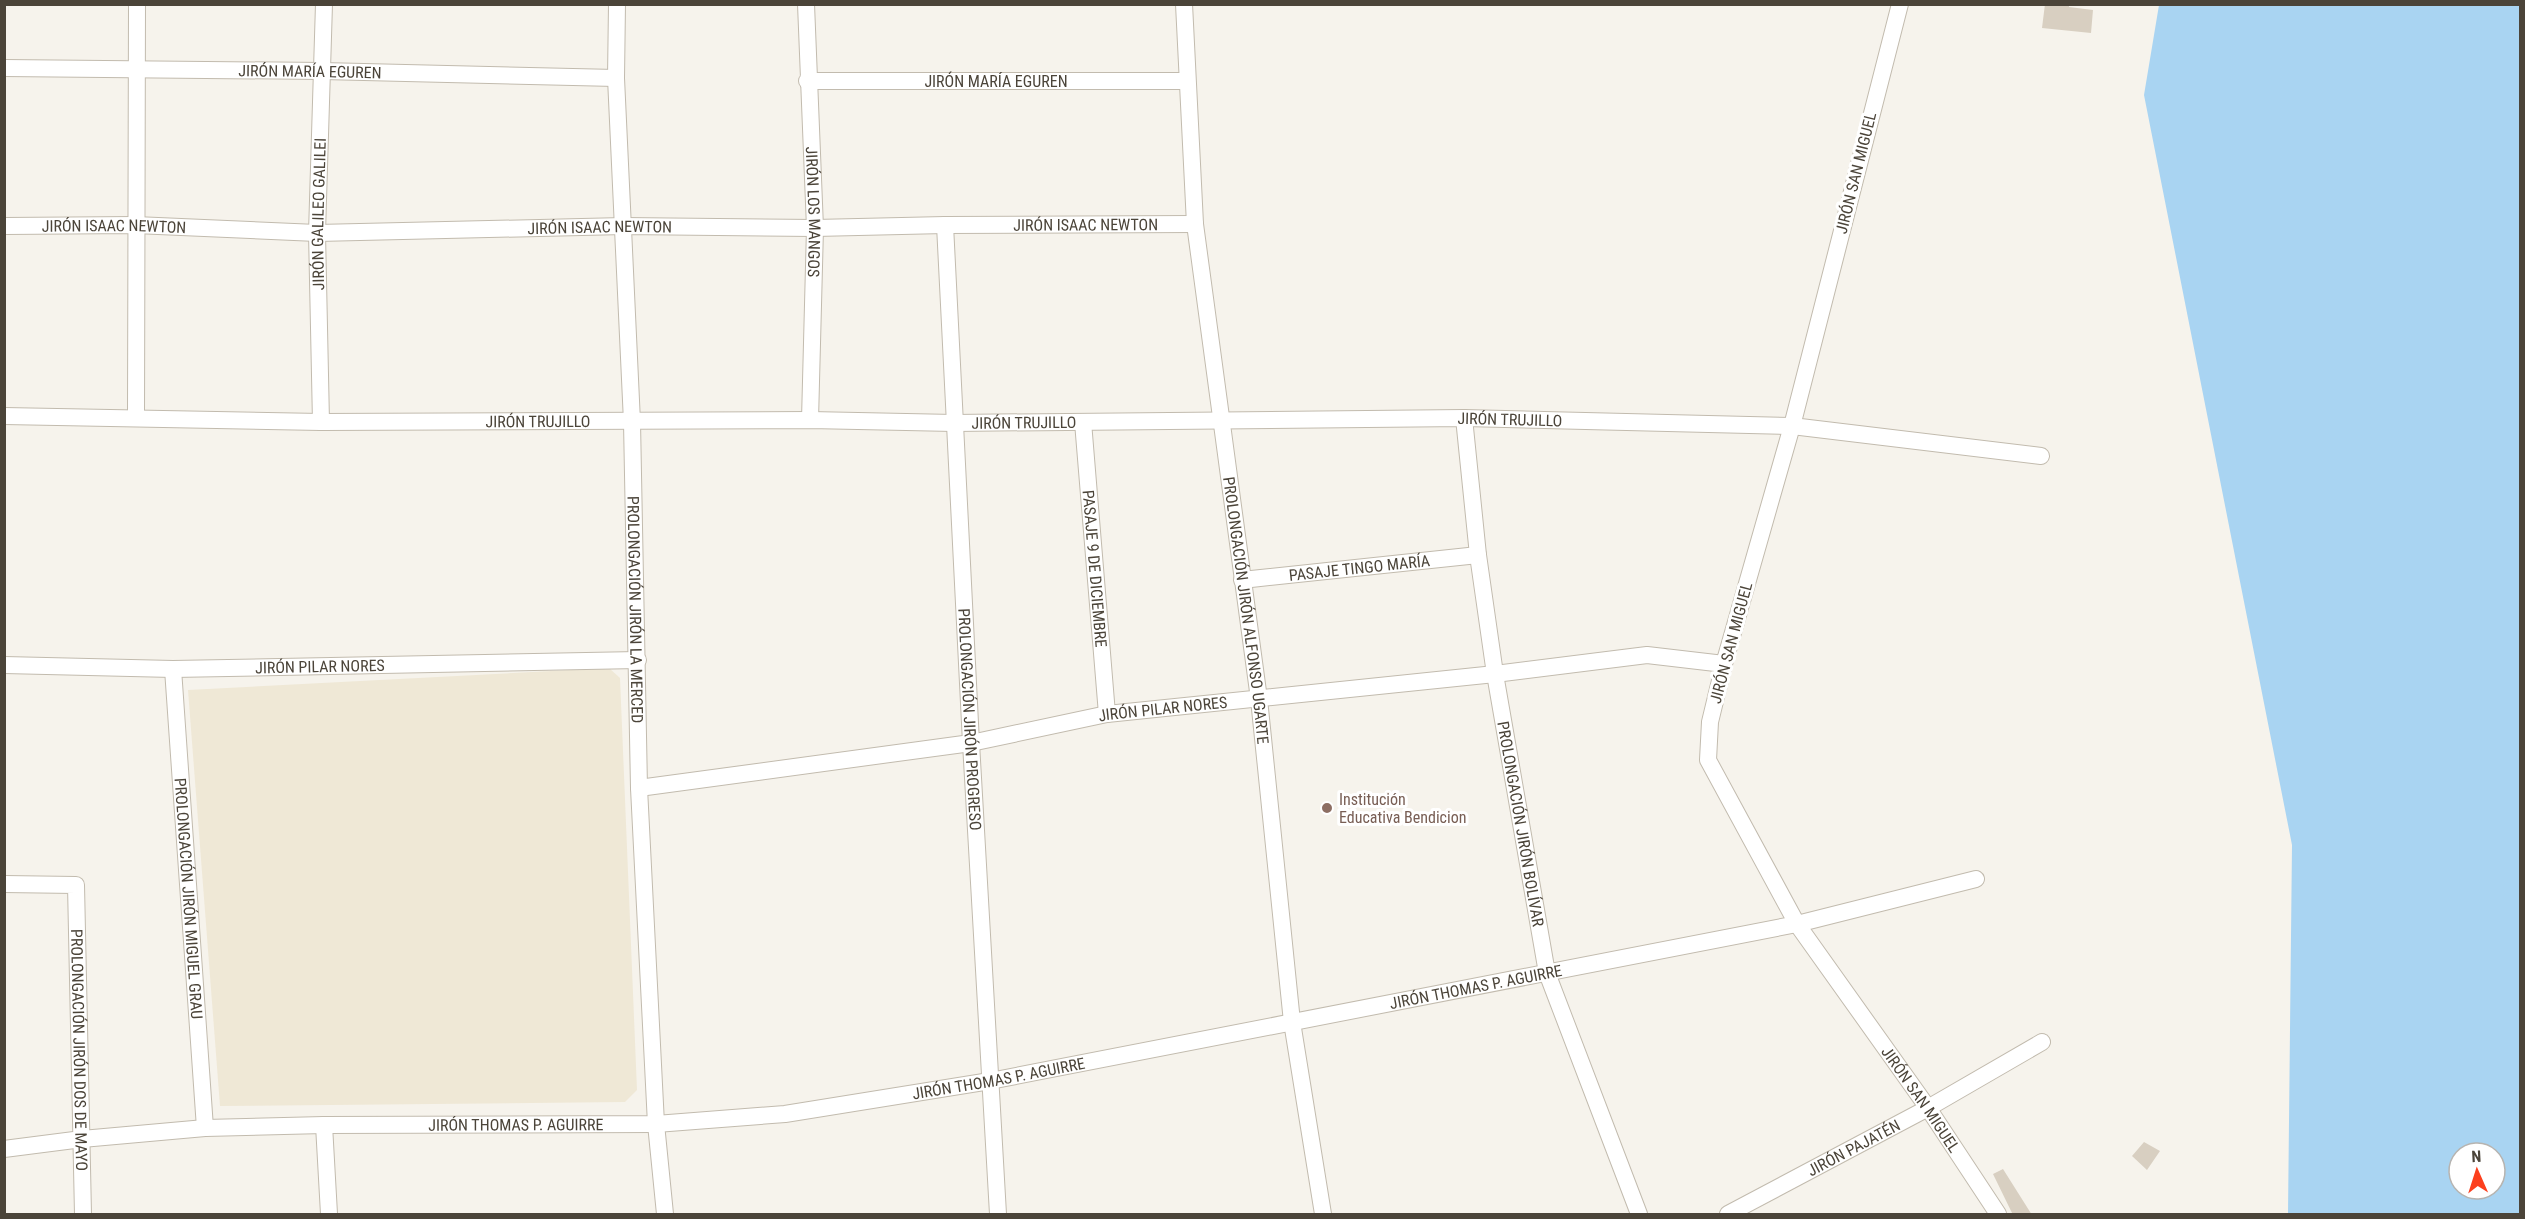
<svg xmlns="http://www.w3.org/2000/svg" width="2525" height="1219" viewBox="0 0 2525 1219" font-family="'Roboto Condensed',sans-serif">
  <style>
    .education { fill: #efe8d6 }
    .water { fill: #a9d4f2; fill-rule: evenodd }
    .building { fill: #d8cfc1 }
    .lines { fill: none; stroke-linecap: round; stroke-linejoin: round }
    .minor-casing { stroke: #c2bbae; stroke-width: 18 }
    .minor { stroke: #fff; stroke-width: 16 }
    .education-dot { fill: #8d6e63; stroke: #fff; stroke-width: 2 }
    .labels { text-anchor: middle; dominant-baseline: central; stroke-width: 6; stroke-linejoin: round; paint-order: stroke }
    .street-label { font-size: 16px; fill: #4b4439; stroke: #fff }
    .education-label { font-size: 16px; fill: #785e54; stroke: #fff; text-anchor: start }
  </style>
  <rect width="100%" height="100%" fill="#f6f3ec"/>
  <path class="education" d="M609 668 620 678 637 1090 625 1102 220 1106 188 690Z"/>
  <path class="water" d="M2159 5H2520V1214H2288L2292 845 2144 95ZM2459 1153H2495V1189H2459Z"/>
  <path class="building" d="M2045 4H2069V7L2093 10 2091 33 2042 28Z
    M2144 1142 2160 1151 2147 1170 2132 1156Z
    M2003 1169 2032 1215H2013L1993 1174Z"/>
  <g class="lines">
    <g class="minor-casing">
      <g id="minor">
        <path id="s1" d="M617 4 616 78 632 422 639 788 656 1124 665 1214"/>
        <path id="s2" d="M806 4 815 228 810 420"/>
        <path id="s3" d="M1184 4 1195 224 1259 699 1292 1022 1323 1214"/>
        <path id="s4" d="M1900 4 1792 426 1724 664 1710 722 1708 760 1797 924 1928 1108 1998 1214"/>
        <path id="s5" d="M4 68 322 71 616 78"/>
        <path id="s6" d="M807 81H1186"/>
        <path id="s7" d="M945 225 971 743 998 1214"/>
        <path id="s8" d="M4 226 135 225 317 233 624 226 815 228 945 225 1195 224"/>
        <path id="s9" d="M4 416 321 422 810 420 954 423 1464 418 1792 426 2041 456"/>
        <path d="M136 417 137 4"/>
        <path id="s10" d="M1464 418 1478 555 1495 674 1547 973 1639 1214"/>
        <path id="s11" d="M321 422 317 233 324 4"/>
        <path id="s12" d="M1083 422 1107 714"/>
        <path id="s13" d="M1242 580 1478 555"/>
        <path id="s14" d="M4 665 173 669 638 660"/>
        <path id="s15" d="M173 669 205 1128"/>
        <path id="s16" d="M639 788 971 743 1107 714 1495 674 1647 655 1724 664"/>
        <path id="s17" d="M4 884 76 885 83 1214"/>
        <path d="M324 1125 329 1214"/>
        <path id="s18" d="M4 1149 82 1139 205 1128 324 1125 656 1124 785 1114 990 1081 1797 924 1976 879"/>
        <path id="s19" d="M1728 1214 1928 1108 2042 1042"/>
      </g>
    </g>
    <use href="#minor" class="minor"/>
  </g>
  <circle class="education-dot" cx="1327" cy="808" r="6"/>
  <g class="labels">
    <g class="street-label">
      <text stroke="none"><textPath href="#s5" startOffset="306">JIRÓN MARÍA EGUREN</textPath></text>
      <text stroke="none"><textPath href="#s6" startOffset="189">JIRÓN MARÍA EGUREN</textPath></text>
      <text transform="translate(1856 173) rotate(-76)">JIRÓN SAN MIGUEL</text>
      <text stroke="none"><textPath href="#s2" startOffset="208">JIRÓN LOS MANGOS</textPath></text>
      <text stroke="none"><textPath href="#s11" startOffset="208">JIRÓN GALILEO GALILEI</textPath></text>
      <text stroke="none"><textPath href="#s8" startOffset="1082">JIRÓN ISAAC NEWTON</textPath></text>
      <text stroke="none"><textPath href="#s8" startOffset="110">JIRÓN ISAAC NEWTON</textPath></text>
      <text stroke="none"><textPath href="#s8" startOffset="596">JIRÓN ISAAC NEWTON</textPath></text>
      <text stroke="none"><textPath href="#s9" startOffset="1506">JIRÓN TRUJILLO</textPath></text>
      <text stroke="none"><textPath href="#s9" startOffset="534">JIRÓN TRUJILLO</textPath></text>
      <text stroke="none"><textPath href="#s9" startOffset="1020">JIRÓN TRUJILLO</textPath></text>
      <text stroke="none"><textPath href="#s12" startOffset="147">PASAJE 9 DE DICIEMBRE</textPath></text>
      <text stroke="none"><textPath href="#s13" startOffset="118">PASAJE TINGO MARÍA</textPath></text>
      <text stroke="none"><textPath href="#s1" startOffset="606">PROLONGACIÓN JIRÓN LA MERCED</textPath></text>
      <text stroke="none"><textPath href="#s3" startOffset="610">PROLONGACIÓN JIRÓN ALFONSO UGARTE</textPath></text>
      <text transform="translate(1731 643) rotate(-75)">JIRÓN SAN MIGUEL</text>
      <text stroke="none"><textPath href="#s14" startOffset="316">JIRÓN PILAR NORES</textPath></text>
      <text stroke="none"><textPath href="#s16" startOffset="530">JIRÓN PILAR NORES</textPath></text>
      <text stroke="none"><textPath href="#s7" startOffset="495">PROLONGACIÓN JIRÓN PROGRESO</textPath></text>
      <text stroke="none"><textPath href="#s10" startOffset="410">PROLONGACIÓN JIRÓN BOLÍVAR</textPath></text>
      <text stroke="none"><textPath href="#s15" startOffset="230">PROLONGACIÓN JIRÓN MIGUEL GRAU</textPath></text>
      <text stroke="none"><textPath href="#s18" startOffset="1485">JIRÓN THOMAS P. AGUIRRE</textPath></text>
      <text stroke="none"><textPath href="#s17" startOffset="237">PROLONGACIÓN JIRÓN DOS DE MAYO</textPath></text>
      <text stroke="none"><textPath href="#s18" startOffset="999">JIRÓN THOMAS P. AGUIRRE</textPath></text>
      <text stroke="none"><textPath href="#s4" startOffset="1182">JIRÓN SAN MIGUEL</textPath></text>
      <text stroke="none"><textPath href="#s18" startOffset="513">JIRÓN THOMAS P. AGUIRRE</textPath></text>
      <text stroke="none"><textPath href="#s19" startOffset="142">JIRÓN PAJATÉN</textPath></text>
    </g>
    <g class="education-label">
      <text x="1339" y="799">Institución<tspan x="1339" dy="18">Educativa Bendicion</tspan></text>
    </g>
  </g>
  <rect width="2525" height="1219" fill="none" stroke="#4b4439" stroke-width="12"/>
  <g transform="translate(2477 1171) rotate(357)"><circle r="28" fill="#ffffff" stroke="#b7b4b0" stroke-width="1.5"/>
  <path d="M0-4.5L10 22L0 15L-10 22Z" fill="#fc3f1d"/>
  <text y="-9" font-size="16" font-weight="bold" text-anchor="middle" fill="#4b4439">N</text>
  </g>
</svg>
